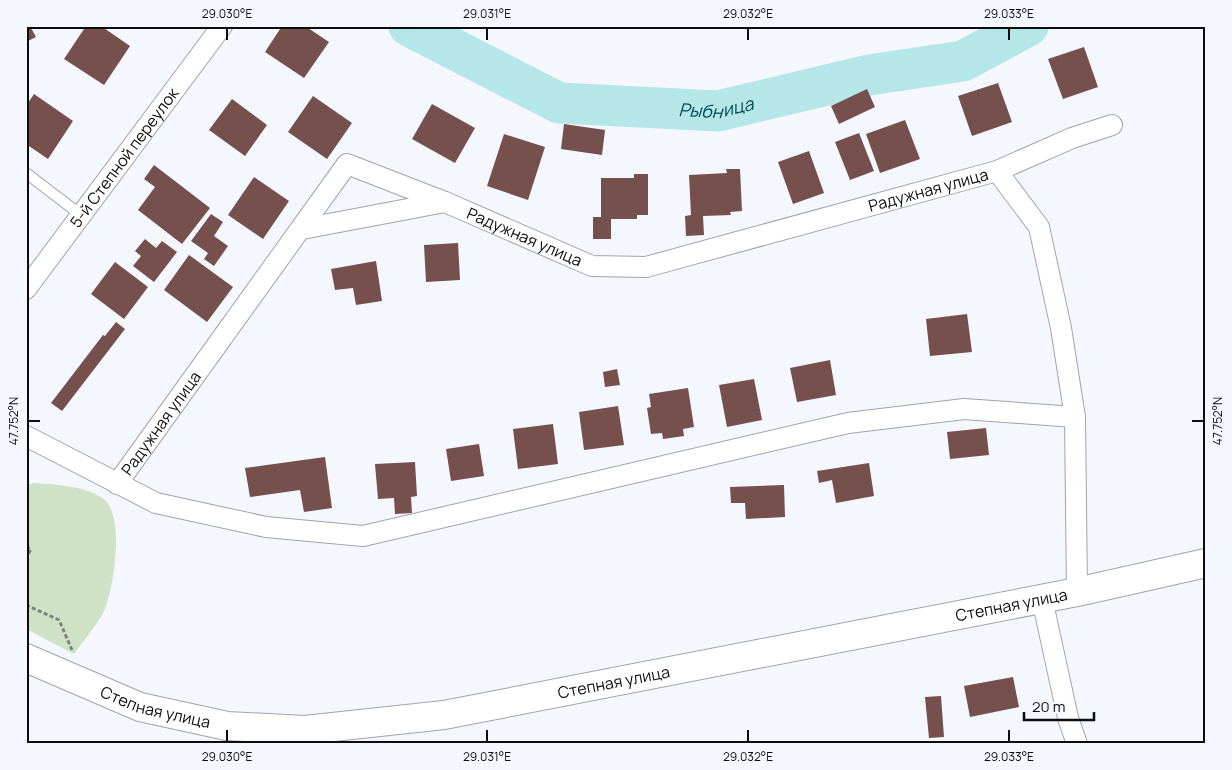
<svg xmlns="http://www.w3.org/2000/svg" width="1232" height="770" viewBox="0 0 1232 770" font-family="Manrope,sans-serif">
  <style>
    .green { fill: #cfe2c6 }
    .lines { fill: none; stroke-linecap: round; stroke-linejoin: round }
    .river { stroke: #b5e7e8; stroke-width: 41 }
    .building { fill: #75504c }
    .service-casing { stroke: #a0a4a9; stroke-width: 12 }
    .minor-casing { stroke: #a0a4a9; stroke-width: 22 }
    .secondary-casing { stroke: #a0a4a9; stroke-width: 30 }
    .path { stroke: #7e8084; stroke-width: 3; stroke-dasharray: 4 2.5; stroke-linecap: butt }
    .service { stroke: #fff; stroke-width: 10 }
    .minor { stroke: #fff; stroke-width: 20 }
    .secondary { stroke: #fff; stroke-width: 28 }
    .ticks { fill: none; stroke: #0c0d0f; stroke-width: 2 }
    .labels { text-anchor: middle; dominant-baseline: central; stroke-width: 5; stroke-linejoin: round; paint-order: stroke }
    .street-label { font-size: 16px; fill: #0c0d0f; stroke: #f4f8fe }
    .water-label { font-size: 18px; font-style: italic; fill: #004b4e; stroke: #f4f8fe }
    .neatline { fill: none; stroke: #0c0d0f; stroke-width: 2 }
    .ticks-label { font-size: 12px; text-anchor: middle; fill: #0c0d0f }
  </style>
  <rect width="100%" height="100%" fill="#f4f8fe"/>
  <path class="green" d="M34 483C57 485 80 485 101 497 126 511 114 584 106 606 101 621 83 641 74 654L26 629V485Z"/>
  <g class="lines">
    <path class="river" id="s1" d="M409 26 559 103 718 111 869 75 963 61 1028 26"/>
  </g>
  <path class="building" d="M26 26H30L36 37 26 42Z
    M86 26H101L130 46 104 85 64 59Z
    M282 26H305L329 42 304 78 265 52Z
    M1084 47 1098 87 1063 99 1048 59Z
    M998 83 1012 122 972 136 958 96Z
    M867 89 875 107 839 124 831 106Z
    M34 94 73 121 48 159 26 144V106Z
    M313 96 352 123 327 159 288 132Z
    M232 99 267 125 245 156 209 130Z
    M432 104 475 128 455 163 412 139Z
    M905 120 920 159 880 173 866 134Z
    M564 124 605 130 602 155 561 149Z
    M859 133 874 171 850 180 835 142Z
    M504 134 545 147 528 200 487 186Z
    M809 151 824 193 793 204 778 162Z
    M154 165 210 208 182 244 138 210 155 187 144 179Z
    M726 169H740L742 211 730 212 731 215 703 216 704 235 686 236 685 216 691 215 689 175 727 173Z
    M634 174H648V215H637V219H611V239H593V217H601V178H634Z
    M254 177 289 201 263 239 228 215Z
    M211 214 223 222 214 236 228 246 214 266 204 259 208 253 191 241Z
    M145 239 156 248 162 241 177 252 154 282 133 266 141 256 135 251Z
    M458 243 460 280 426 282 424 245Z
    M189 255 233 287 207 322 164 290Z
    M376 261 382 301 356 305 353 288 335 290 331 269Z
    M115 262 148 287 124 319 91 294Z
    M967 314 972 352 930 356 926 319Z
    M116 322 125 329 62 411 51 403 103 335 105 336Z
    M830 360 836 395 797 402 790 368Z
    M617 369 620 385 605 387 603 372Z
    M754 379 762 420 727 427 719 385Z
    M688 388 694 427 683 429 684 436 663 439 662 433 651 434 647 408 651 407 649 394Z
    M618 406 624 445 584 450 579 412Z
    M553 424 558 464 518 469 513 429Z
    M986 428 989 455 950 459 947 432Z
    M479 444 484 476 451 481 446 449Z
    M325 457 332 508 304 512 300 490 250 497 245 468Z
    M415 462 417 496 411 497 412 513 395 514 394 498 378 499 375 464Z
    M869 463 874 496 836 503 832 480 819 483 817 471Z
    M784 485 785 517 746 519 745 503H731L730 487Z
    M1013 677 1019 707 970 717 964 686Z
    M941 696 944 737 929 738 925 697Z"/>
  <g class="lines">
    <g class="service-casing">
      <path id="service" d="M26 173 81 215"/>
    </g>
    <g class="minor-casing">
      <g id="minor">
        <path d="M997 171 1039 227 1061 328 1075 417 1077 592"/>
        <path d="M302 229 445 202"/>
        <path id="s2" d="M26 289 222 26"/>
        <path d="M26 436 156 503 266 527 363 536 848 423 964 409 1075 417"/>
        <path id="s3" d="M117 484 347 164 445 202 592 266 646 267 997 171 1072 138 1112 125"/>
        <path d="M1042 599 1068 718 1077 744"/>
      </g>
    </g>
    <g class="secondary-casing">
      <g id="secondary">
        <path id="s4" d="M26 658 140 707 227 726 305 730 444 715 1077 592 1206 563"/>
      </g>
    </g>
    <path class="path" d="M26 547 31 549 26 558
      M26 605 59 620 72 650"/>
    <use href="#service" class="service"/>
    <use href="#minor" class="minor"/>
    <use href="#secondary" class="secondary"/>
  </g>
  <path class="ticks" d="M227 28V40M487 28V40M748 28V40M1009 28V40M28 421H40M1192 421H1204M227 730V742M487 730V742M748 730V742M1009 730V742"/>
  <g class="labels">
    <g class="street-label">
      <text stroke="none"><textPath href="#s2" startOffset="164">5-й Степной переулок</textPath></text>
      <text stroke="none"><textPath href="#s3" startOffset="1006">Радужная улица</textPath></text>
      <text stroke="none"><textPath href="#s3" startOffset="586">Радужная улица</textPath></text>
      <text stroke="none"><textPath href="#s3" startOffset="75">Радужная улица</textPath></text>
      <text stroke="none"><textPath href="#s4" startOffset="1009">Степная улица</textPath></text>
      <text stroke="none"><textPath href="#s4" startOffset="604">Степная улица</textPath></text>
      <text stroke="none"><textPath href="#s4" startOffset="139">Степная улица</textPath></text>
    </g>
    <g class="water-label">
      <text stroke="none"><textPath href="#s1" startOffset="326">Рыбница</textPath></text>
    </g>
  </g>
  <rect width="1232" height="770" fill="none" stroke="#f4f8fe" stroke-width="55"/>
  <path d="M1024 712v8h70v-8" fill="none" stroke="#0c0d0f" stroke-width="2.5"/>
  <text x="1032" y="712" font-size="15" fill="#0c0d0f" stroke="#f4f8fe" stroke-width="4" paint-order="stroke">20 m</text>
  <rect x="28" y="28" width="1176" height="714" class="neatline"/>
  <g class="ticks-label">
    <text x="227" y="18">29.030°E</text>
    <text x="487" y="18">29.031°E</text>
    <text x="748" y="18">29.032°E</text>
    <text x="1009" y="18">29.033°E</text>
    <text transform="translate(14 421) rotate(-90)" y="4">47.752°N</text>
    <text transform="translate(1218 421) rotate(-90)" y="4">47.752°N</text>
    <text x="227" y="761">29.030°E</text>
    <text x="487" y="761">29.031°E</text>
    <text x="748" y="761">29.032°E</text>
    <text x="1009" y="761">29.033°E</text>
  </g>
</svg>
